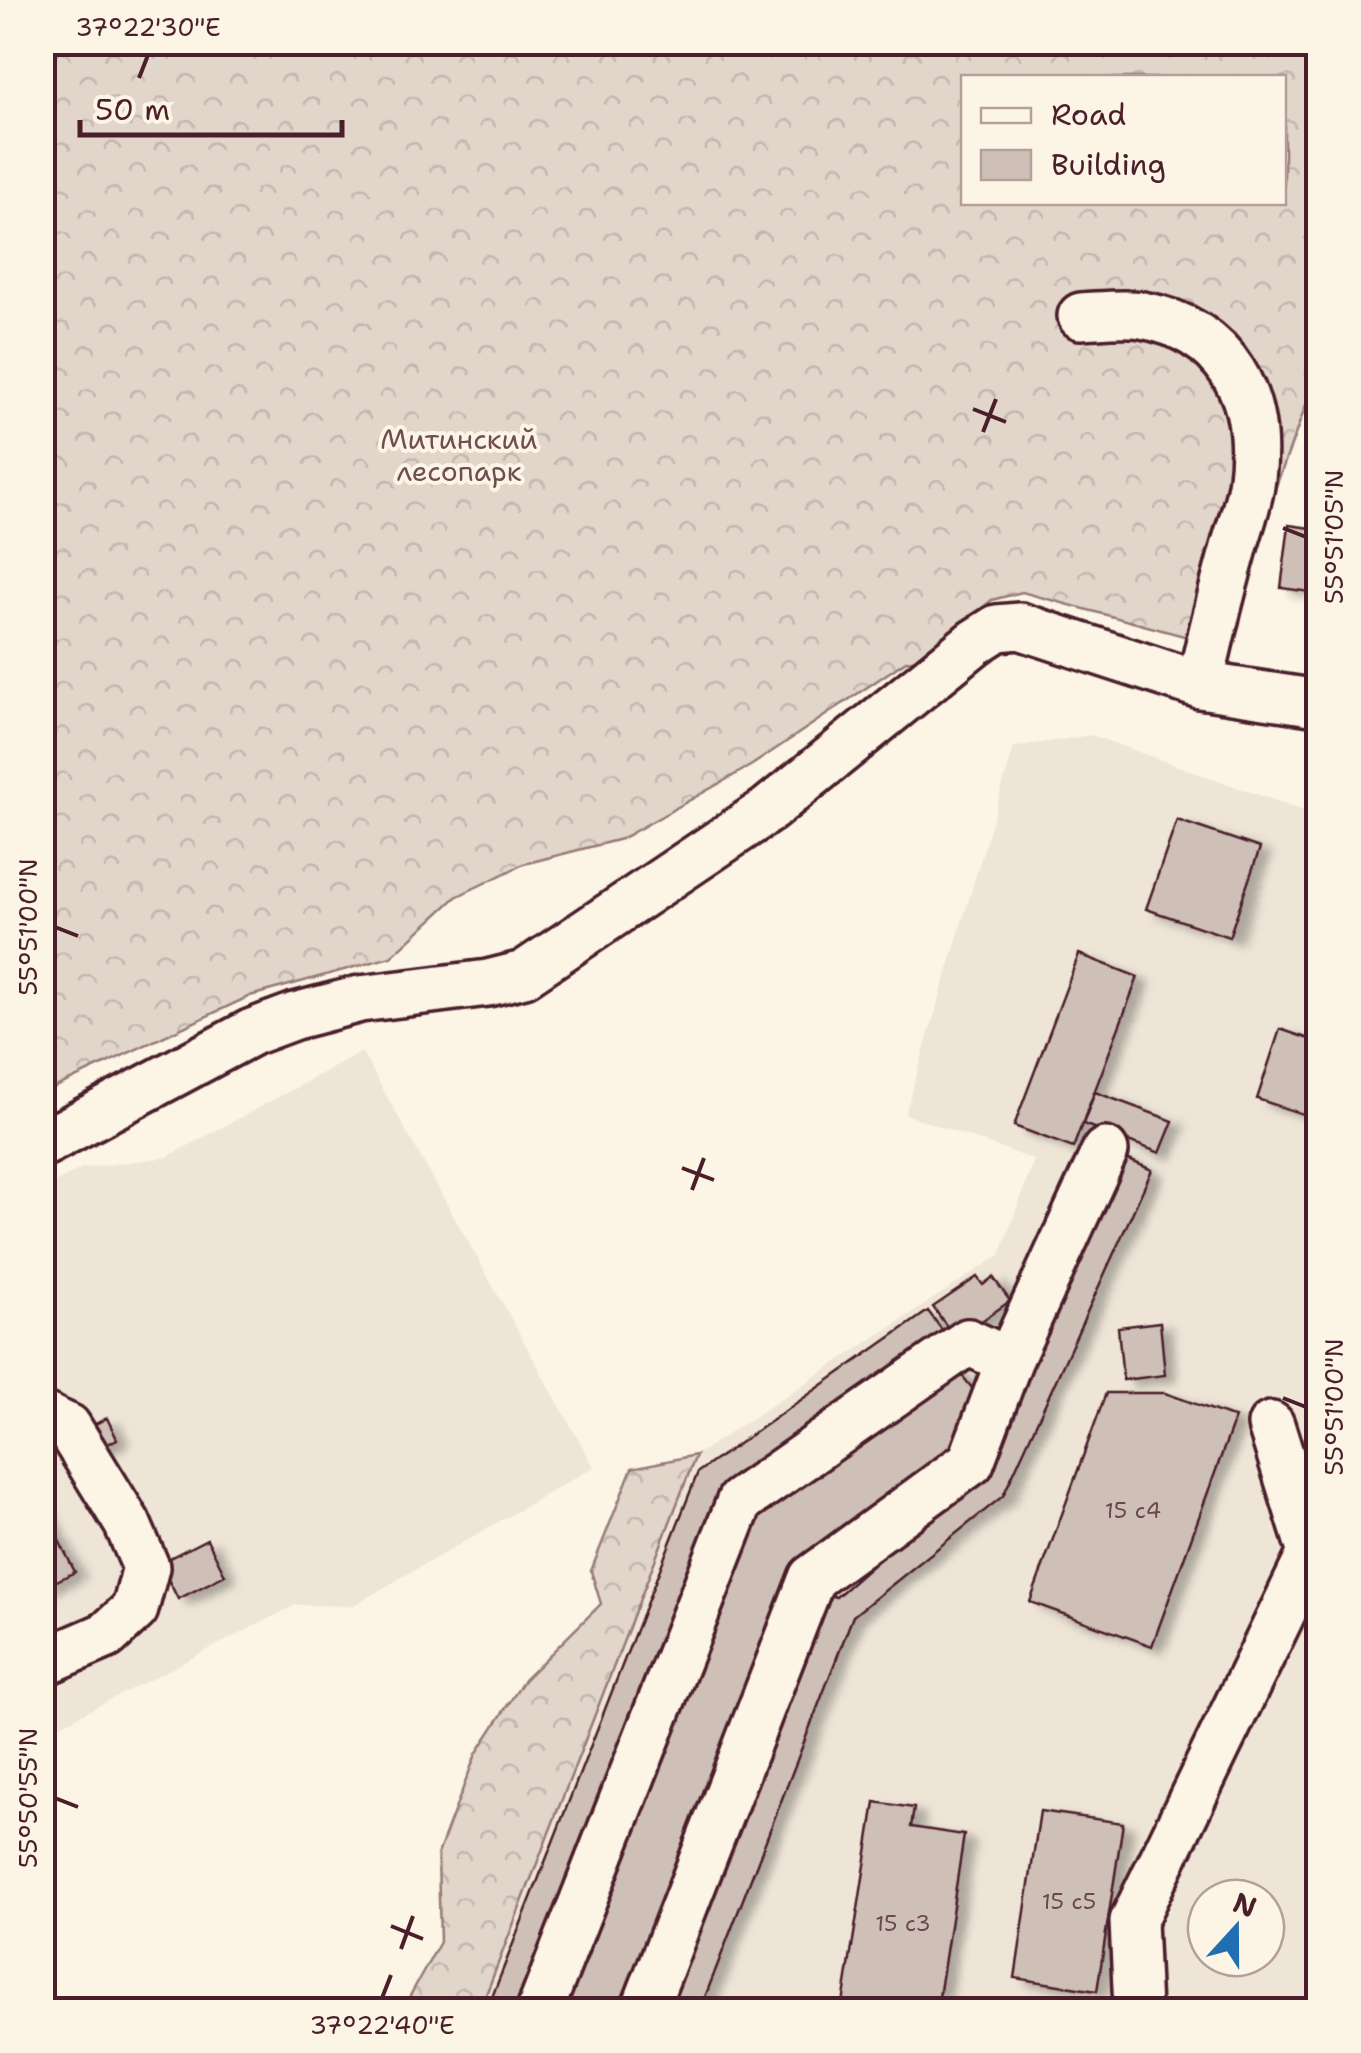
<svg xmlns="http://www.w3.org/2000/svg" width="1361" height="2053" viewBox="0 0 1361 2053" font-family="'Shantell Sans',sans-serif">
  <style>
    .built { fill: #eee5d7; fill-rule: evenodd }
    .forest { fill: url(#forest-crowns); stroke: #967a7a; stroke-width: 2.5; fill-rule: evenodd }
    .building { fill: #cfc0b7; stroke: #4a1f2b; stroke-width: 2.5; filter: url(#shadow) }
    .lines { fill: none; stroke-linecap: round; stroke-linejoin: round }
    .minor-casing { stroke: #4a1f2b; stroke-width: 52 }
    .minor { stroke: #fcf5e5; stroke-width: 45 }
    .ticks { fill: none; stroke: #4a1f2b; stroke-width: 4 }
    .labels { text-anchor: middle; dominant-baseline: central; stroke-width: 8; stroke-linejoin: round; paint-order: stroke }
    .number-label { font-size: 22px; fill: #6b474e }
    .park-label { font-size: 28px; fill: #704c53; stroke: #fcf5e5 }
    .neatline { fill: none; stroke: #4a1f2b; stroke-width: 4 }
    .ticks-label { font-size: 25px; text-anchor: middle; fill: #4a1f2b }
  </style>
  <defs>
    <pattern id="forest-crowns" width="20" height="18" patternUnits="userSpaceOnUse" patternTransform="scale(2.5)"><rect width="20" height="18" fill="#e2d5ca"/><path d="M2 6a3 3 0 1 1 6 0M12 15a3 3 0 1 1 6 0" fill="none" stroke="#c3b6ae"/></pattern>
    <filter id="shadow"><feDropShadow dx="11" dy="6" stdDeviation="5" flood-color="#0004"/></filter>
  </defs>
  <rect width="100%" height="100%" fill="#fcf5e5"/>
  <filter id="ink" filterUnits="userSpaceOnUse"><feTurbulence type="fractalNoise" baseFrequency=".01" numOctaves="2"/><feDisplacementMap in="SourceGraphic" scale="20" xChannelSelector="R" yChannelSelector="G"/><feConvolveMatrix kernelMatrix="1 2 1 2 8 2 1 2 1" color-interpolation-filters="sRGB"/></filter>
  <g filter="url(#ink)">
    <path class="built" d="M1091 735 1318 816V2010H480L696 1455 1000 1255 1034 1160 905 1114 1014 747ZM1206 1898H1266V1958H1206Z
      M362 1052 594 1467 352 1606 296 1605 43 1734V1189L82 1168 167 1157Z"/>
    <path class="forest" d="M42 43H1318V373L1217 645 1022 592 992 600 918 659 906 661 752 765 621 839 524 864 456 897 391 957 250 996 43 1093ZM964 78H1284V202H964Z
      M696 1455 480 2010H402L440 1942 438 1854 476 1754 524 1680 601 1604 591 1571 632 1468Z"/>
    <path class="building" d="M1289 525 1318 529V593L1281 588Z
      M1177 820 1260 848 1229 937 1146 909Z
      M1079 954 1138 977 1073 1148 1014 1126Z
      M1280 1029 1318 1042V1119L1257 1099Z
      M1095 1092 1173 1121 1160 1153 1083 1124Z
      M1120 1156 1152 1170 1003 1496 853 1616 700 2010H660L823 1592 836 1597 975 1476Z
      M977 1277 983 1285 993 1277 1010 1301 956 1339 933 1307Z
      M928 1311 945 1334 721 1491 518 2010H487L698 1472Z
      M1160 1322 1165 1375 1123 1380 1118 1327Z
      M956 1368 984 1403 970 1440 799 1565 626 2010H558L751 1511Z
      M1106 1393H1165L1235 1418 1152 1646 1030 1602Z
      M107 1418 117 1439 95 1451 84 1430Z
      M42 1507 75 1572 42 1588Z
      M207 1539 225 1575 178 1599 160 1563Z
      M875 1802 914 1808 911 1827 964 1835 937 2010H842Z
      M1040 1811 1123 1823 1097 1991 1015 1978Z"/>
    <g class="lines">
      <g class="minor-casing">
        <path id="minor" d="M1081 316C1101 315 1123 312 1142 315 1227 330 1262 397 1252 478 1250 500 1241 523 1235 544 1222 591 1210 637 1200 685
          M42 1144 252 1032 295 1016 360 999 488 983 524 974 768 810 975 642 997 628 1020 626 1200 685 1318 703
          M42 1415 68 1427 127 1523 146 1567 135 1609 107 1635 42 1663
          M540 2010 740 1501 968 1342 1009 1361
          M644 2010 812 1578 971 1462 1009 1361 1105 1151
          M1137 2010 1133 1921 1311 1553 1271 1425"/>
      </g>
      <use href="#minor" class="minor"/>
    </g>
  </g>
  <path class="ticks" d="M139 78 148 55M973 409 1006 422M983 432 996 399M1283 528 1306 537M55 927 78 936M682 1168 714 1180M692 1190 704 1158M1283 1398 1306 1407M55 1798 78 1807M391 1926 423 1939M401 1949 413 1916M382 1998 391 1975"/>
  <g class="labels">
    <g class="number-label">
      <text x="1133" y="1510">15 с4</text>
      <text x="1069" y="1901">15 с5</text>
      <text x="903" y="1923">15 с3</text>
    </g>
    <g class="park-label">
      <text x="459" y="439">Митинский<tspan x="459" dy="32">лесопарк</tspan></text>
    </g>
  </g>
  <rect width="1361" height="2053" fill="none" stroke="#fcf5e5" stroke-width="110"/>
  <rect x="961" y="75" width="325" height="130" fill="#fcf5e5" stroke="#b59f9b" stroke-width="2.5"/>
  <rect x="981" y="108" width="50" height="15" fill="#fcf5e5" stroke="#b59f9b" stroke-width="2.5"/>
  <text x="1051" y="125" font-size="30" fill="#4a1f2b">Road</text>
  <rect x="981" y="150" width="50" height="30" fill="#cfc0b7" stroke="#b59f9b" stroke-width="2.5"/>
  <text x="1051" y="175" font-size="30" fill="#4a1f2b">Building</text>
  <g transform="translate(1236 1928) rotate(21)"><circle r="48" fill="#fcf5e5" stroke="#b59f9b" stroke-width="2.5"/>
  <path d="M0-8L18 38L0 25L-18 38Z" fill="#1f6fb2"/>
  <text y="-15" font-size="28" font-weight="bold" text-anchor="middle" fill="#4a1f2b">N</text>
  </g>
  <path d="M80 120v15h262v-15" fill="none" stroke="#4a1f2b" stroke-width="5"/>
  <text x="95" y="120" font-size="30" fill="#4a1f2b" stroke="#fcf5e5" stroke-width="8" paint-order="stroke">50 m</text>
  <rect x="55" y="55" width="1251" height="1943" class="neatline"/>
  <g class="ticks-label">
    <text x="148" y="36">37°22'30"E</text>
    <text transform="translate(1334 537) rotate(-90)" y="9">55°51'05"N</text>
    <text transform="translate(28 927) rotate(-90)" y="9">55°51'00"N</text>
    <text transform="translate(1334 1407) rotate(-90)" y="9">55°51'00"N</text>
    <text transform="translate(28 1798) rotate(-90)" y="9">55°50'55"N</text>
    <text x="382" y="2034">37°22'40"E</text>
  </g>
</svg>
